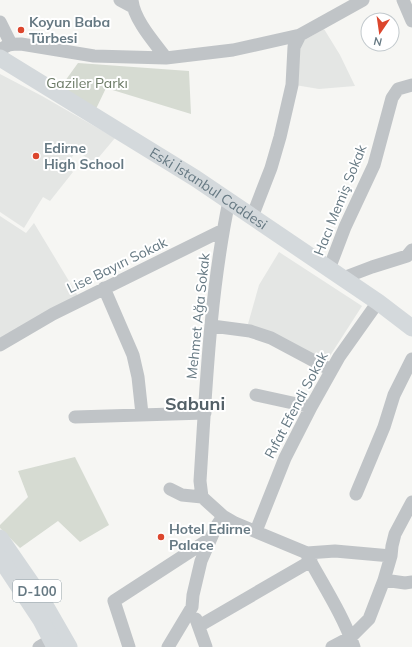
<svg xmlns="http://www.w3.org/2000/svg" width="412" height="647" viewBox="0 0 412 647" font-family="Mulish,sans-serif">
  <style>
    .built { fill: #e4e6e4 }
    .green { fill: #d6dbd2 }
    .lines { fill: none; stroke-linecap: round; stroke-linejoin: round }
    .minor { stroke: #c0c4c7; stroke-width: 13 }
    .major { stroke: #d4d9dc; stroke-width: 17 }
    .poi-dot { fill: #dc462d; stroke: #fff; stroke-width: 1.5 }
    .labels { text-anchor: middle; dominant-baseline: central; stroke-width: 4; stroke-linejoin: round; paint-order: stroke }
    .shield { fill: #fff; stroke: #94a1a8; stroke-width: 1 }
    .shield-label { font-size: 13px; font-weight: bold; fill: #667983 }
    .poi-label { font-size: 14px; font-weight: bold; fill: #667983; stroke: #fff; text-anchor: start }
    .park-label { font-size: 14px; fill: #6b7a65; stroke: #fff }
    .street-label { font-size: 14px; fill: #667983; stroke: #fff }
    .district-label { font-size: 18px; font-weight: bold; fill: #546168; stroke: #fff }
  </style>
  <rect width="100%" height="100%" fill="#f6f6f3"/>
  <path class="built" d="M324 29 340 55 355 86 319 89 295 85 301 42Z
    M0 74 42 96 115 138 94 163 76 150 67 167 73 172 50 201 43 197 24 228 0 212Z
    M0 216 26 233 34 223 78 296 0 338Z
    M279 252 362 306 326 362 248 324 259 285Z"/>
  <path class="green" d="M78 63 189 71 191 114 106 88 95 111 60 88Z
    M75 457 109 525 80 542 58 521 20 548 0 528V525L28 497 18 471Z"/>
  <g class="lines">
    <path class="minor" d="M120 0 133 7
      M132 0C134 20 154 42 166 58
      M403 0 412 21
      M0 22 11 44
      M0 52C5 44 12 44 21 44L94 56 166 58 233 50 300 35 363 0
      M229 201C210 292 206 387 200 481L202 497 223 516 235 523 307 553 335 551 391 556
      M252 217 271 168 280 137 292 85 294 47 300 35
      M329 269 345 227 374 165 392 98 398 89 412 85
      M343 278 372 267 407 256 412 250
      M104 288 133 355 138 377 142 414
      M212 326 250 331 271 338 331 370
      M0 345 53 314 223 230
      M256 395 311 407
      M75 417 205 413
      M170 489 182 495 202 497
      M356 494 384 427 394 395 412 359
      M256 531 285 458 311 407 339 357 378 302
      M307 555C323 585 343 615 354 647
      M384 580 405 583 412 582
      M196 619 206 647
      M199 626 311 561
      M39 647 51 640
      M129 647 114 601 211 538
      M168 647 192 607 193 595 201 561 216 527 223 516
      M332 647 351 637 369 619 384 580 391 556 392 546 395 534 412 502"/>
    <g class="major">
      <path id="s1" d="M0 58 195 178 378 302 412 328"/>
      <path d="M0 538 38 593 69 647"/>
      <path d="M0 558 41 620 55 647"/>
    </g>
  </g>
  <g class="poi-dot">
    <circle cx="21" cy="30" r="4"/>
    <circle cx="36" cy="156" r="4"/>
    <circle cx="161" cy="537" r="4"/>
  </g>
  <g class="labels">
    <rect class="shield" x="13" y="580" width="48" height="22" rx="3"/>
    <g class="shield-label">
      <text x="37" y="591">D-100</text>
    </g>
    <g class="poi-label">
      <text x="29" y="22">Koyun Baba<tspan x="29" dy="16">Türbesi</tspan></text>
      <text x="44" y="148">Edirne<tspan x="44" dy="16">High School</tspan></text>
      <text x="169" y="529">Hotel Edirne<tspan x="169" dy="16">Palace</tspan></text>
    </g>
    <g class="park-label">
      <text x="87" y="83">Gaziler Parkı</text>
    </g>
    <g class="street-label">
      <text stroke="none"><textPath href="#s1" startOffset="246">Eski İstanbul Caddesi</textPath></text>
      <text transform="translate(340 200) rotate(-68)">Hacı Memiş Sokak</text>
      <text transform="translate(117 265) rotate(-26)">Lise Bayırı Sokak</text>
      <text transform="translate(198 316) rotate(-84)">Mehmet Ağa Sokak</text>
      <text transform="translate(296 405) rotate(-62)">Rıfat Efendi Sokak</text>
    </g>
    <g class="district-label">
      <text x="195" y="403">Sabuni</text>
    </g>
  </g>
  <g transform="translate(380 32) rotate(193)"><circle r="19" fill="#ffffff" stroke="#c2c9cd"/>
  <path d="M0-3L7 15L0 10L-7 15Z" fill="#dc462d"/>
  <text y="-6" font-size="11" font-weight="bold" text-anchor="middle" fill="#667983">N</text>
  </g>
</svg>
